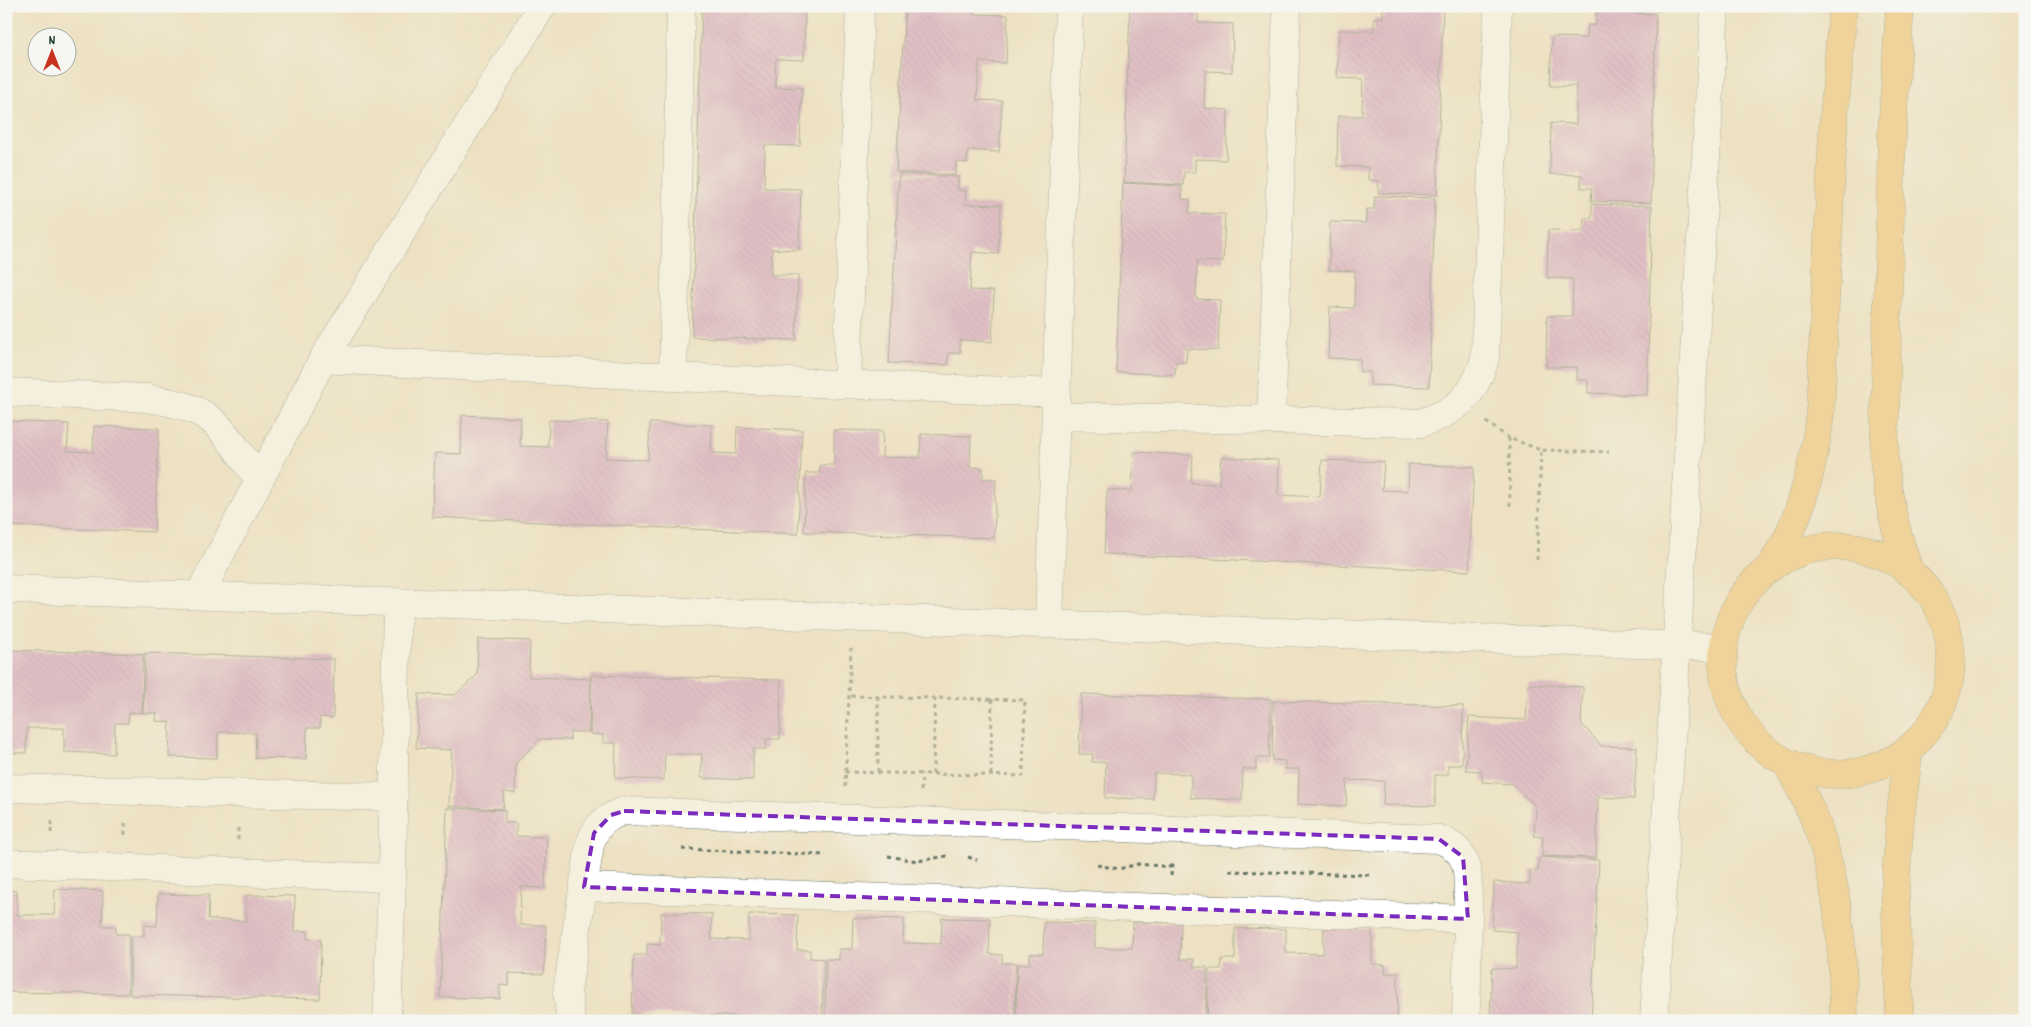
<svg xmlns="http://www.w3.org/2000/svg" width="2031" height="1027" viewBox="0 0 2031 1027" font-family="Dekko,sans-serif">
  <style>
    .building { fill: url(#building-back-hatch) }
    .lines { fill: none; stroke-linecap: round; stroke-linejoin: round }
    .minor-casing { stroke: #677666; stroke-width: 29 }
    .major-casing { stroke: #677666; stroke-width: 29 }
    .path { stroke: #677666; stroke-width: 3; stroke-dasharray: 4 4; stroke-linecap: butt }
    .minor { stroke: #fff; stroke-width: 28 }
    .major { stroke: #f3c26a; stroke-width: 28 }
    .marked { fill: none; stroke: #7b2cbf; stroke-width: 4; stroke-dasharray: 10 6; stroke-linejoin: round }
  </style>
  <defs>
    <pattern id="building-back-hatch" width="6" height="6" patternUnits="userSpaceOnUse" patternTransform="scale(1.25)"><rect width="6" height="6" fill="#d195c8"/><path d="M-1 5l2 2M0 0l6 6M5-1l2 2" fill="none" stroke="#a97ba3"/></pattern>
  </defs>
  <rect width="100%" height="100%" fill="#f6f6f2"/>
  <filter id="ink" filterUnits="userSpaceOnUse"><feTurbulence type="fractalNoise" baseFrequency=".02" numOctaves="2"/><feDisplacementMap in="SourceGraphic" scale="10" xChannelSelector="R" yChannelSelector="G"/><feConvolveMatrix kernelMatrix="1 2 1 2 8 2 1 2 1" color-interpolation-filters="sRGB"/></filter>
  <filter id="wash" filterUnits="userSpaceOnUse"><feTurbulence type="fractalNoise" baseFrequency=".0096" numOctaves="4" result="noise"/><feDisplacementMap in="SourceGraphic" scale="20" xChannelSelector="R" yChannelSelector="G"/><feGaussianBlur stdDeviation="1.12" result="paint"/><feColorMatrix in="noise" values="0 0 0 0 0 0 0 0 0 0 0 0 0 0 0 0 0 1.4 0 .05"/><feComposite in="paint" operator="in"/></filter>
  <g filter="url(#wash)">
    <rect width="100%" height="100%" fill="#ede1c2"/>
    <g id="blocks">
      <path class="building" d="M702 6H805L804 60 776 59 775 87 802 88 800 146 765 145 764 188 801 189 799 250 772 249 771 275H798L796 340 692 337Z
        M905 6H973V14L1008 15 1006 63 979 62 977 100 1002 101 999 152 968 150 967 163 956 162 955 175 896 172Z
        M1130 6H1190V9H1198V23L1233 24 1232 72 1205 71 1204 108 1228 110 1226 160 1195 159V172H1184L1183 185 1124 182Z
        M1383 6H1443L1437 195 1378 193 1379 181 1368 180V167L1337 166 1338 116H1362L1363 79 1337 78 1339 30 1374 31V18H1383Z
        M1602 6H1661V11L1602 9Z
        M1596 12 1656 14 1651 203 1591 201 1592 188H1581V175L1550 174 1551 123 1576 124V86H1550L1552 37 1587 38 1588 25H1596Z
        M899 174 958 177V190H966L965 204 1001 205 998 254 972 252 970 290 994 291 992 342 960 340V353H948V365L889 363Z
        M1123 183 1182 186V199L1190 200 1189 213 1225 214 1223 262 1197 261 1196 299 1220 300 1218 350 1187 349 1186 362H1176L1175 375 1116 372Z
        M1375 196 1435 198 1429 387 1370 385V372H1360V359L1328 358 1330 307 1354 308 1355 271 1329 270 1330 222 1366 223V209H1374Z
        M1592 204 1652 206 1647 395 1588 393V380H1577V367H1546L1547 316H1572L1573 279 1547 278 1548 230 1583 231 1584 218H1592Z
        M462 415 521 418 520 446 548 447 549 420 608 422 606 458 648 460 650 423 712 425 711 453 736 454 737 427 802 430 798 534 432 517 435 453 461 454Z
        M7 421 69 424 67 451 93 452 94 426 159 428 154 532 6 526Z
        M834 430 883 431 882 457 920 458 921 434 971 436 970 467 983 468V479H996L994 538 804 532 806 473H820V465H834Z
        M1134 452 1193 455 1191 483 1219 484 1221 457 1279 460 1278 495 1320 497 1322 460 1384 462 1382 490 1408 491 1409 464 1474 467 1469 571 1104 554 1107 490 1132 491Z
        M478 639 530 641 529 677 591 679 589 732H570V740L540 739 516 763 515 793 504 792 503 809 449 806 452 750 416 748 419 694 455 695 477 675Z
        M6 650 143 654 142 713 129 712 128 723H115L114 754 64 752V728H27L26 753H6Z
        M145 653 334 659 333 718 320 717V728H307L306 759 255 758 256 733 218 732 217 758 169 757 170 722 156 721 157 713H143Z
        M591 675 781 680 780 739H766V749H753V780L701 778 702 754H665L664 780 615 778 616 743H603V735L590 734Z
        M1528 684 1583 687 1581 723 1601 746 1637 747 1634 799 1598 797 1596 858 1542 856 1543 837 1534 836 1536 807 1512 784 1482 782V771L1466 770 1469 717 1526 720Z
        M1081 694 1271 699 1269 758H1256V769H1243L1242 800 1191 798V774L1154 773 1153 799 1105 798 1106 762H1092L1093 754H1079Z
        M1273 701 1463 706 1462 765H1448V775H1435V806L1383 805 1384 781 1347 780 1346 806 1298 804 1299 769H1285V761L1272 760Z
        M447 808 505 810V823H516V836L547 837 545 888 521 887 520 925H546L544 974 509 973V986L500 985V999L440 997Z
        M1539 857 1599 860 1591 1021 1490 1019 1492 968 1516 969 1518 932 1492 930 1494 882 1530 884V870L1538 871Z
        M55 889 103 891 102 926H116V934H129L128 994 6 992V890L17 891V915H54Z
        M158 894 209 895 208 919 246 921V895L295 896 294 931H308L307 939 321 940 320 999 130 995 131 936H144V925L157 926Z
        M661 913 712 914 711 939 749 940V914L798 915 797 950H810V958L824 959 822 1018 632 1014 634 955H647V944L660 945Z
        M853 918 904 919 903 943 941 944 942 918 990 919 989 954 1002 955V963H1016L1015 1021 825 1018 826 959 839 960V949H852Z
        M1044 922 1095 923V948H1132L1133 922 1181 923 1180 959H1194V967H1207L1206 1021H1016L1017 964H1030V954H1043Z
        M1235 928 1286 929V953L1323 954 1324 928 1372 929V964L1385 965V973H1398L1397 1021H1207L1209 969H1221L1222 959H1235Z"/>
    </g>
  </g>
  <g filter="url(#ink)">
    <use href="#blocks" fill-opacity="0" stroke="#677666" stroke-width="1"/>
    <g class="lines">
      <g class="minor-casing">
        <path id="minor" d="M323 359 673 377 1056 393
          M673 377 681 6
          M847 384 860 6
          M6 392 146 398C171 402 201 407 218 426 233 442 246 462 259 479
          M1056 416 1420 423C1457 412 1475 395 1485 358L1498 6
          M1271 419 1287 6
          M6 589 1723 647
          M199 595 323 359 542 6
          M1049 624 1069 6
          M6 788 394 797
          M6 863 392 878
          M584 887 1468 919
          M387 1021 392 878 397 602
          M571 1021 567 992 590 844C596 826 605 817 624 811L1439 839C1449 843 1458 848 1463 858 1470 870 1467 886 1468 900 1468 940 1467 980 1466 1021
          M1654 1021 1715 6"/>
      </g>
      <g class="major-casing">
        <path id="major" d="M1900 6 1892 134 1884 457C1888 501 1895 531 1910 573
          M1723 660a114 114 0 1 1 228 0a114 114 0 1 1-228 0Z
          M1769 569C1776 557 1784 545 1790 532 1807 494 1815 455 1820 413L1833 130 1843 6
          M1787 763C1801 790 1816 817 1824 847 1841 903 1843 962 1844 1021
          M1900 1021 1895 891 1900 819 1909 749"/>
      </g>
      <path class="path" d="M1486 422 1509 438 1541 450 1609 452
        M1509 438 1510 508
        M1537 560 1541 450
        M878 696V773
        M845 772 1023 776 1025 700 848 696
        M933 774 935 698
        M991 775 992 699
        M845 787 851 648
        M921 791 922 774
        M51 833 52 819
        M125 835V821
        M238 840V826
        M682 849 826 855
        M888 856 917 861 947 856
        M968 857 977 860
        M1097 865 1119 869 1138 864 1171 867
        M1229 871 1372 875
        M1171 876 1172 862"/>
      <use href="#minor" class="minor"/>
      <use href="#major" class="major"/>
    </g>
  </g>
  <path d="M0 0H2031V1027H0ZM624 811 1439 839 1463 857 1468 919 584 887 594 833 611 815Z" fill="#ede1c2" fill-opacity=".55" fill-rule="evenodd"/>
  <path class="marked" d="M624 811 1439 839 1463 857 1468 919 584 887 594 833 611 815Z"/>
  <rect width="2031" height="1027" fill="none" stroke="#f6f6f2" stroke-width="25"/>
  <g transform="translate(52 52)"><circle r="24" fill="#f6f6f2" stroke="#a0aca6"/>
  <path d="M0-4L9 19L0 12L-9 19Z" fill="#c8321e"/>
  <text y="-8" font-size="14" font-weight="bold" text-anchor="middle" fill="#1f3d34">N</text>
  </g>
</svg>
